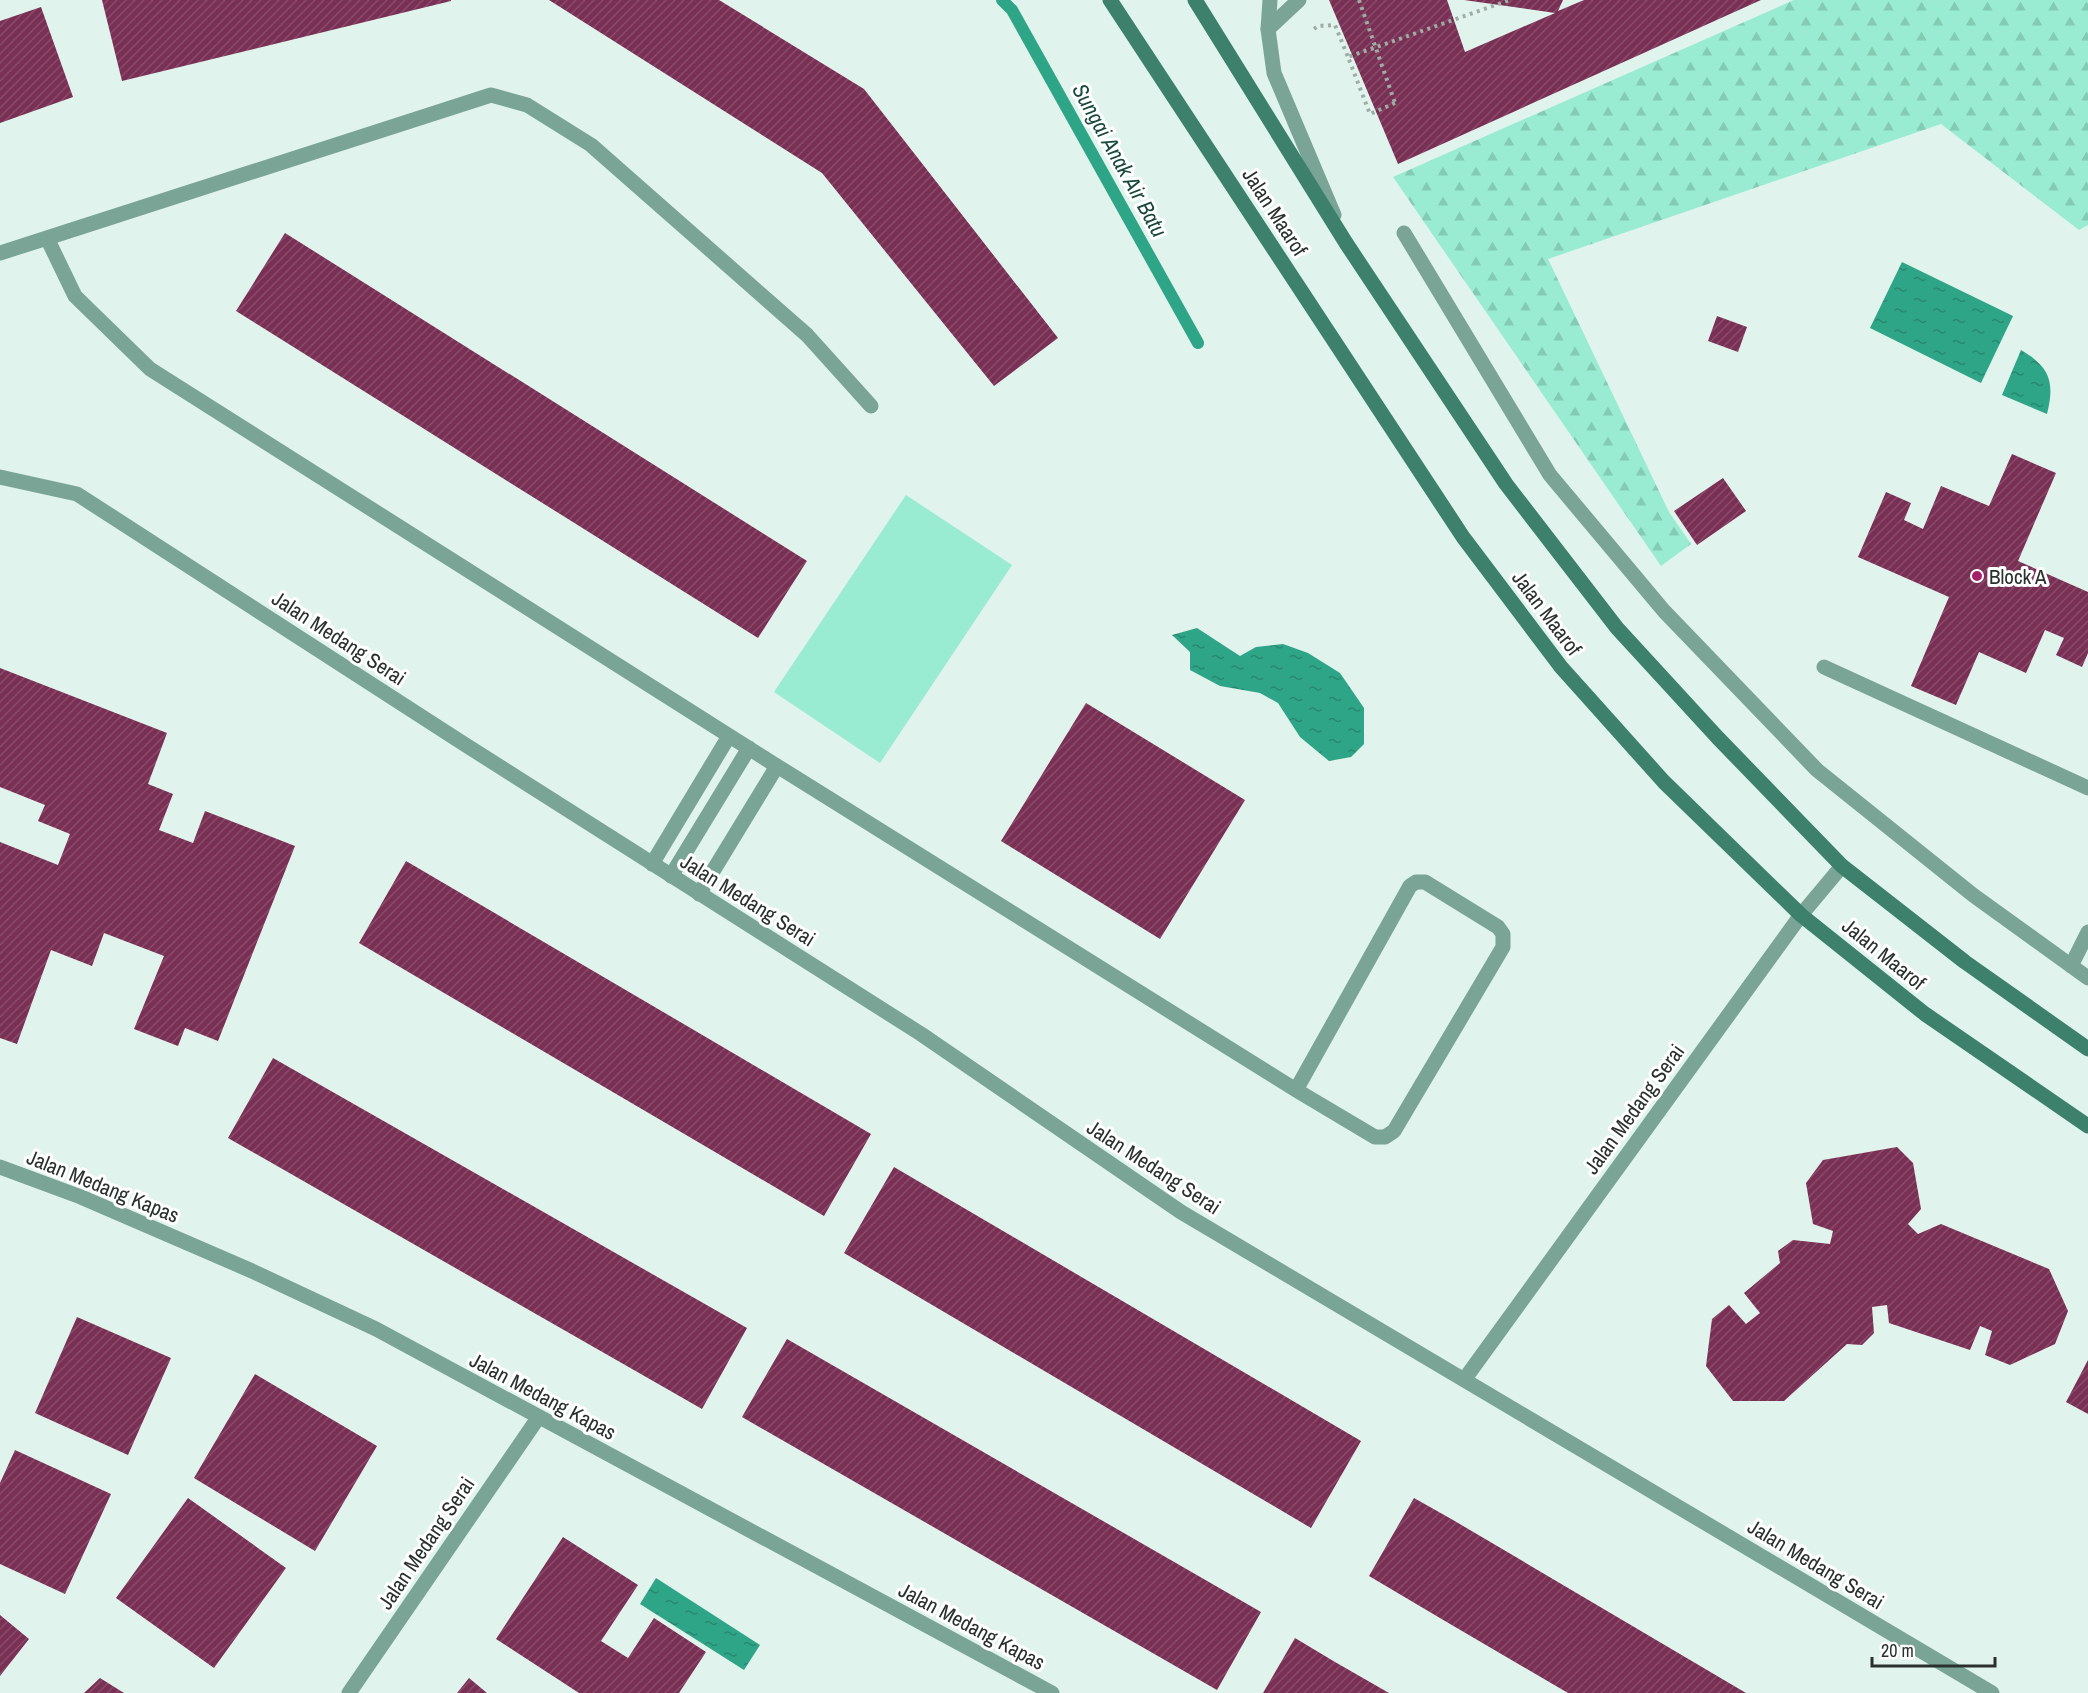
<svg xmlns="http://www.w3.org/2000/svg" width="2088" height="1693" viewBox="0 0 2088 1693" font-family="'Archivo Narrow',sans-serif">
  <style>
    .forest { fill: url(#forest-firs) }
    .garden { fill: #99ecd1 }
    .water { fill: url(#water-ripples) }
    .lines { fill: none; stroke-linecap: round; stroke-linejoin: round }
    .stream { stroke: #2fa587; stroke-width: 12 }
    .building { fill: url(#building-hatch) }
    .path { stroke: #9eada8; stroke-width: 4; stroke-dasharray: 3 4.5; stroke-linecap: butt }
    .service { stroke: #7aa596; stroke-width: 15 }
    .minor { stroke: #7aa596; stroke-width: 15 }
    .secondary { stroke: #3d816c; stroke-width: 15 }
    .path-bridge { stroke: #9eada8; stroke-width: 4; stroke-dasharray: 3 4.5; stroke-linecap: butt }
    .poi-dot { fill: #a41e69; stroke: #fff; stroke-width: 2 }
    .labels { text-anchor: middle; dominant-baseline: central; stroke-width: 6; stroke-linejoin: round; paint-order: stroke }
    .street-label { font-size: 21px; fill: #29302e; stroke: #fff }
    .poi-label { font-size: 21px; fill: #29302e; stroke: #fff; text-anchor: start }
    .water-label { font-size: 22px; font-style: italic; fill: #19493c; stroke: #fff }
  </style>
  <defs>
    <pattern id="forest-firs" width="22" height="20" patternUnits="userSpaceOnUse" patternTransform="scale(1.5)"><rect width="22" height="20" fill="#99ecd1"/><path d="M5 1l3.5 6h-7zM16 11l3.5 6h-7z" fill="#84cbb4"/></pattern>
    <pattern id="water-ripples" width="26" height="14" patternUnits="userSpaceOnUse" patternTransform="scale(1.5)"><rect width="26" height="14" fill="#2fa587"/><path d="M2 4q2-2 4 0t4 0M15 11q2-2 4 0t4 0" fill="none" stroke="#28876f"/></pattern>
    <pattern id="building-hatch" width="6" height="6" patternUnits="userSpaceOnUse" patternTransform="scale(1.5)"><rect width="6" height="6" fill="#7a2f54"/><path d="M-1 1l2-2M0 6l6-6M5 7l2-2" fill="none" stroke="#884c6a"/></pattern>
  </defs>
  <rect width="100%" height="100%" fill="#e0f3ec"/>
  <path class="forest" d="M1794 0H2088V225L2079 230 1941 124 1548 259 1669 512 1691 544 1661 566 1393 177Z"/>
  <path class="garden" d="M906 495 1012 565 880 763 774 692Z"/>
  <path class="water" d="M1902 262 2013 316 1981 383 1870 328Z
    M2021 350C2050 367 2055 382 2047 414L2002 395Z
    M1197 628 1240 656 1256 647 1283 644 1308 653 1340 673 1364 708V744L1351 757 1329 761 1300 737 1278 703 1260 693 1220 686 1190 670V652L1172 635Z
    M656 1578 760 1645 744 1670 640 1604Z"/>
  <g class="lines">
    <path class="stream" d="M1002 0 1012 10 1198 343"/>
  </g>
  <path class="building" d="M102 0H451V1L122 81Z
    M549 0H719L864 89 1058 338 994 386 822 173Z
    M1329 0H1447L1465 52 1555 13 1464 0H1563L1558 11 1584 0H1761L1398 164Z
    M41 7 73 97 0 123V21Z
    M285 233 807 561 758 638 236 311Z
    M1717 316 1747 327 1738 352 1708 341Z
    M2012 454 2056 473 2018 561 2088 592V653L2082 667 2056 655 2064 638 2045 630 2026 673 1979 652 1956 705 1911 686 1949 597 1858 557 1886 492 1911 503 1904 520 1923 529 1941 486 1989 506Z
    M1723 478 1746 511 1697 545 1674 511Z
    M0 668 167 733 148 784 173 794 159 830 193 843 205 811 295 846 218 1041 185 1028 178 1046 134 1029 164 956 104 933 92 966 51 950 17 1044 0 1038V842L58 865 70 834 38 821 45 805 0 787Z
    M1086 703 1245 800 1160 939 1001 841Z
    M406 861 871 1134 824 1216 359 943Z
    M273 1058 747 1328 702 1409 228 1138Z
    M1897 1147 1913 1163 1921 1209 1908 1224 1918 1234 1941 1224 2049 1269 2068 1311 2055 1344 2010 1365 1985 1355 1992 1331 1980 1326 1970 1350 1889 1323 1887 1305 1872 1307 1874 1333 1862 1345 1847 1344 1784 1401H1733L1706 1366 1712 1319 1729 1305 1746 1324 1760 1313 1744 1293 1780 1263 1778 1251 1793 1240 1830 1244 1833 1231 1813 1224 1806 1183 1823 1160Z
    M894 1167 1361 1441 1311 1528 844 1253Z
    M77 1317 171 1358 128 1455 35 1413Z
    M787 1339 1261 1612 1217 1690 742 1417Z
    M2088 1360V1414L2066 1402Z
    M255 1374 377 1446 315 1551 194 1478Z
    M15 1450 111 1494 65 1594 0 1564V1483Z
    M188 1498 286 1568 214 1668 116 1598Z
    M1414 1498 1453 1520 1746 1693H1568L1445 1621 1369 1576Z
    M563 1537 638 1585 601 1641 628 1658 654 1618 706 1652 679 1693H579L496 1639Z
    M0 1615 29 1639 0 1676Z
    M1295 1638 1335 1662 1389 1693H1263Z
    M100 1678 124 1693H84Z
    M469 1678 487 1693H457Z"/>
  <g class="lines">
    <path class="path" d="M1314 29 1318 26 1335 25 1348 57
      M1395 103 1370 114 1348 57 1510 0"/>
    <path class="service" d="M1268 29 1299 0
      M1404 233 1550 475 1664 611 1817 770 1973 895 2088 978
      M0 253 47 238
      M871 406 807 335 591 145 527 105 491 95 47 238 75 296 150 369 777 766 1296 1090 1375 1137H1385L1394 1131 1503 947V934L1498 927 1425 882H1416L1410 886 1296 1090
      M1824 667 2088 788
      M652 864 729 736
      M671 876 749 748
      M699 894 777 766
      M2071 966 2088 932"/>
    <path class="minor" d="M1270 0 1268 29 1274 73 1334 215
      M0 477 77 494 461 742 921 1034 1181 1212 1992 1693
      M0 1167 81 1197 252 1271 376 1329 1052 1693
      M1464 1380 1801 915 1842 866
      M349 1693 538 1418"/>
    <path class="secondary" d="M1110 0 1463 537 1561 667 1664 782 1801 915 1925 1014 2088 1126
      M1195 0 1346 243 1506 484 1617 628 1718 738 1842 866 1965 962 2088 1049"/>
    <path class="path-bridge" d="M1359 0 1395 103"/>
  </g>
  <circle class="poi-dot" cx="1977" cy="576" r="6"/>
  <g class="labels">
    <g class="street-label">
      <text transform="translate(1275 212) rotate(57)">Jalan Maarof</text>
      <text transform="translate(1547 613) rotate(53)">Jalan Maarof</text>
      <text transform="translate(339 638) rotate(33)">Jalan Medang Serai</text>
      <text transform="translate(748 900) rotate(32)">Jalan Medang Serai</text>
      <text transform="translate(1884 954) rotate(39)">Jalan Maarof</text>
      <text transform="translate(1634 1109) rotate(-54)">Jalan Medang Serai</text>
      <text transform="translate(1154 1167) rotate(33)">Jalan Medang Serai</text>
      <text transform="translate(103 1186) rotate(22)">Jalan Medang Kapas</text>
      <text transform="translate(543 1396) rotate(28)">Jalan Medang Kapas</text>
      <text transform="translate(426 1543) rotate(-56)">Jalan Medang Serai</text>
      <text transform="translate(1816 1564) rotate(31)">Jalan Medang Serai</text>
      <text transform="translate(972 1626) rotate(28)">Jalan Medang Kapas</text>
    </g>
    <g class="poi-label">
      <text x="1989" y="576">Block A</text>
    </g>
    <g class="water-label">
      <text transform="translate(1120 160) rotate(61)">Sungai Anak Air Batu</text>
    </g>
  </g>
  <path d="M1872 1657v9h123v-9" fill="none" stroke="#29302e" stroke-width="3"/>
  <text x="1881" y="1657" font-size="18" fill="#29302e" stroke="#ffffff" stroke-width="4.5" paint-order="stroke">20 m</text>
</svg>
